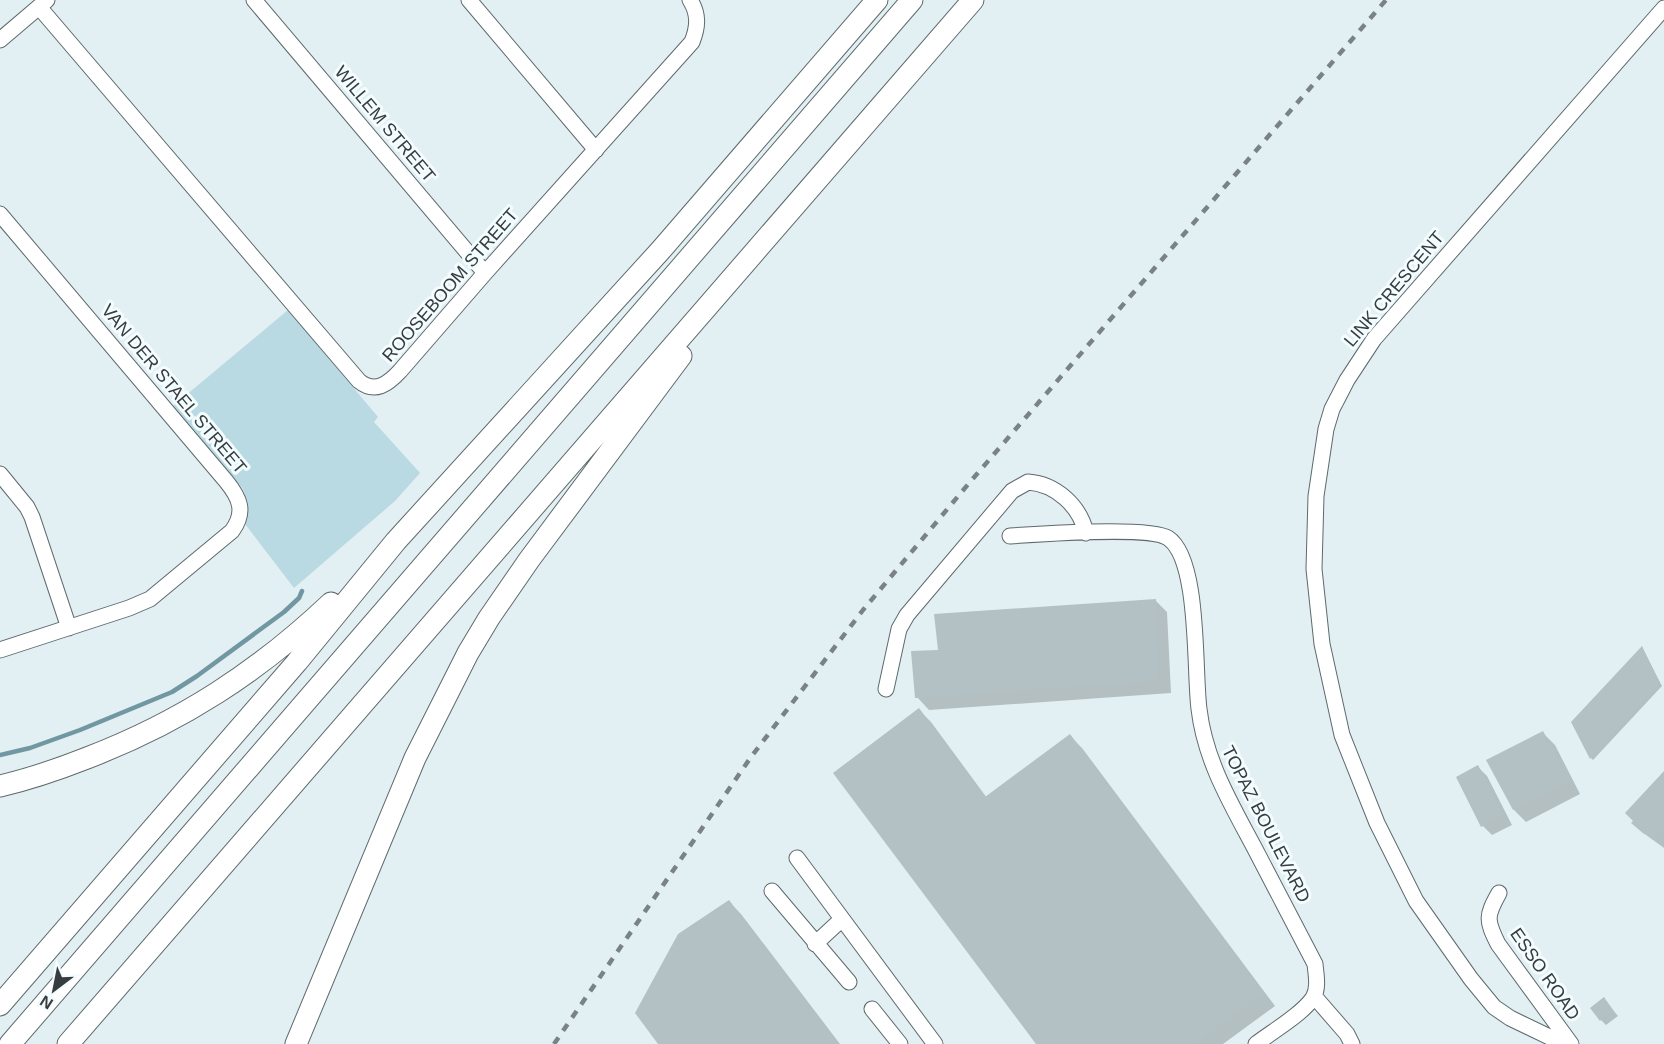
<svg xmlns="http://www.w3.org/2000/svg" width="1664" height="1044" viewBox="0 0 1664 1044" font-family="Arial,sans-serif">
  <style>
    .green { fill: #b9dae3 }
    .shadow { fill: #0003 }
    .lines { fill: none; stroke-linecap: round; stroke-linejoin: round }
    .stream { stroke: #7197a2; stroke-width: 4.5 }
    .building { fill: #b3c0c4 }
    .minor-casing { stroke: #5e6a6d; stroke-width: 17 }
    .highway-casing { stroke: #5e6a6d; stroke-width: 23 }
    .minor { stroke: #fff; stroke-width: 15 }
    .highway { stroke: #fff; stroke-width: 21 }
    .rail { stroke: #7a8285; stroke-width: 4.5; stroke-dasharray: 8 8; stroke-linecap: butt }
    .labels { text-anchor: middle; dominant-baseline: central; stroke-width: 6; stroke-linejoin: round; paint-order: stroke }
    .street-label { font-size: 18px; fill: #373c3e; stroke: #f3fcfe }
  </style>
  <rect width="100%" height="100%" fill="#e2eff3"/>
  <path class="green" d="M288 310 378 417 374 422 420 473 395 501 294 588 245 524 248 507 243 489 173 406Z"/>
  <path class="shadow" d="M1155 600 1167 612 1171 693 929 710 917 697Z
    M1642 648 1662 686 1593 760 1591 758Z
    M919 710 931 722 987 798 1070 736 1082 748 1275 1006 1223 1044H1038Z
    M1543 733 1555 745 1580 794 1526 822 1514 810Z
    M1478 767 1487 776 1512 825 1492 835 1483 826Z
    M1664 773V848L1642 832Z
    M729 902 741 914 840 1044H660Z
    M1609 1005 1618 1016 1606 1025 1601 1020Z"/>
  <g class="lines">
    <path class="stream" d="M0 755 30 748 80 730 172 692 197 676 284 612 299 598 302 591"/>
  </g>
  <path class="building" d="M1156 599 1159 681 915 698 911 651 938 650 934 614Z
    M1642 646 1660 683 1590 759 1571 722Z
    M919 708 985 797 1070 734 1264 993 1194 1044H1036L833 773Z
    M1543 731 1569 781 1513 810 1486 760Z
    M1478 765 1504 815 1481 827 1456 777Z
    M1664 771V829L1654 840 1645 833 1644 834 1631 823 1633 821 1625 813Z
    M729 900 839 1044H658L635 1013 678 934Z
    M1604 997 1613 1010 1600 1021 1590 1008Z"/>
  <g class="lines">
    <g class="minor-casing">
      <path id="minor" d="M254 0 485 273
        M469 0 596 150
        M39 7 359 381C375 394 388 384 400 371L485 273 692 42C698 27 699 14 690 0
        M0 40 47 0
        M0 214 226 481C240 498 246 512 232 531L150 599 129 608 0 650
        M0 474 27 507 32 517 69 628
        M1010 536C1038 534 1150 526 1168 538 1200 559 1194 671 1199 709 1205 760 1230 802 1254 847 1274 886 1295 925 1315 964 1316 975 1319 988 1313 998 1301 1015 1273 1031 1256 1044
        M886 689 899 629 907 615 1012 491 1028 482C1056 484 1080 506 1086 533
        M797 858 935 1044
        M772 891 849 982
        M1499 893C1486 916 1486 920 1498 944L1571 1044
        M815 944 842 919
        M1314 996 1347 1034 1352 1044
        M872 1009 900 1044
        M1564 1044 1510 1018 1494 1007 1471 979 1416 901 1377 823 1342 735 1322 644 1314 569 1316 496 1326 429 1332 409 1347 380 1374 339 1664 8"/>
    </g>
    <g class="highway-casing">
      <path id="highway" d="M0 786C30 779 59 769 87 758 181 722 258 672 331 603
        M0 1005 297 662 396 541 660 251 877 0
        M10 1044 912 0
        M68 1044 973 0
        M296 1044 415 758 468 653 489 618 529 560 681 356"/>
    </g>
    <use href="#minor" class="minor"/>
    <use href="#highway" class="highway"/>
    <path class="rail" d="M554 1044 751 757 863 610 970 482 1386 0"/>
  </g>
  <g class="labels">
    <g class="street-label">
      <text transform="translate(385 124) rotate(50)">WILLEM STREET</text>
      <text transform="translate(450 285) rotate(-49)">ROOSEBOOM STREET</text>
      <text transform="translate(1394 289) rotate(-50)">LINK CRESCENT</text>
      <text transform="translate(174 389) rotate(50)">VAN DER STAEL STREET</text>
      <text transform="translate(1266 824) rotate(63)">TOPAZ BOULEVARD</text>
      <text transform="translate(1545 974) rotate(55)">ESSO ROAD</text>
    </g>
  </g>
  <g transform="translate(54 990) rotate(212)" stroke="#f3fcfe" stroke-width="4.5" paint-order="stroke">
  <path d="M0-4.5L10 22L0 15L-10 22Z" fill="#373c3e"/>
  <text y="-9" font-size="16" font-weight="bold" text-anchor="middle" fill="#373c3e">N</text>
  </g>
</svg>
